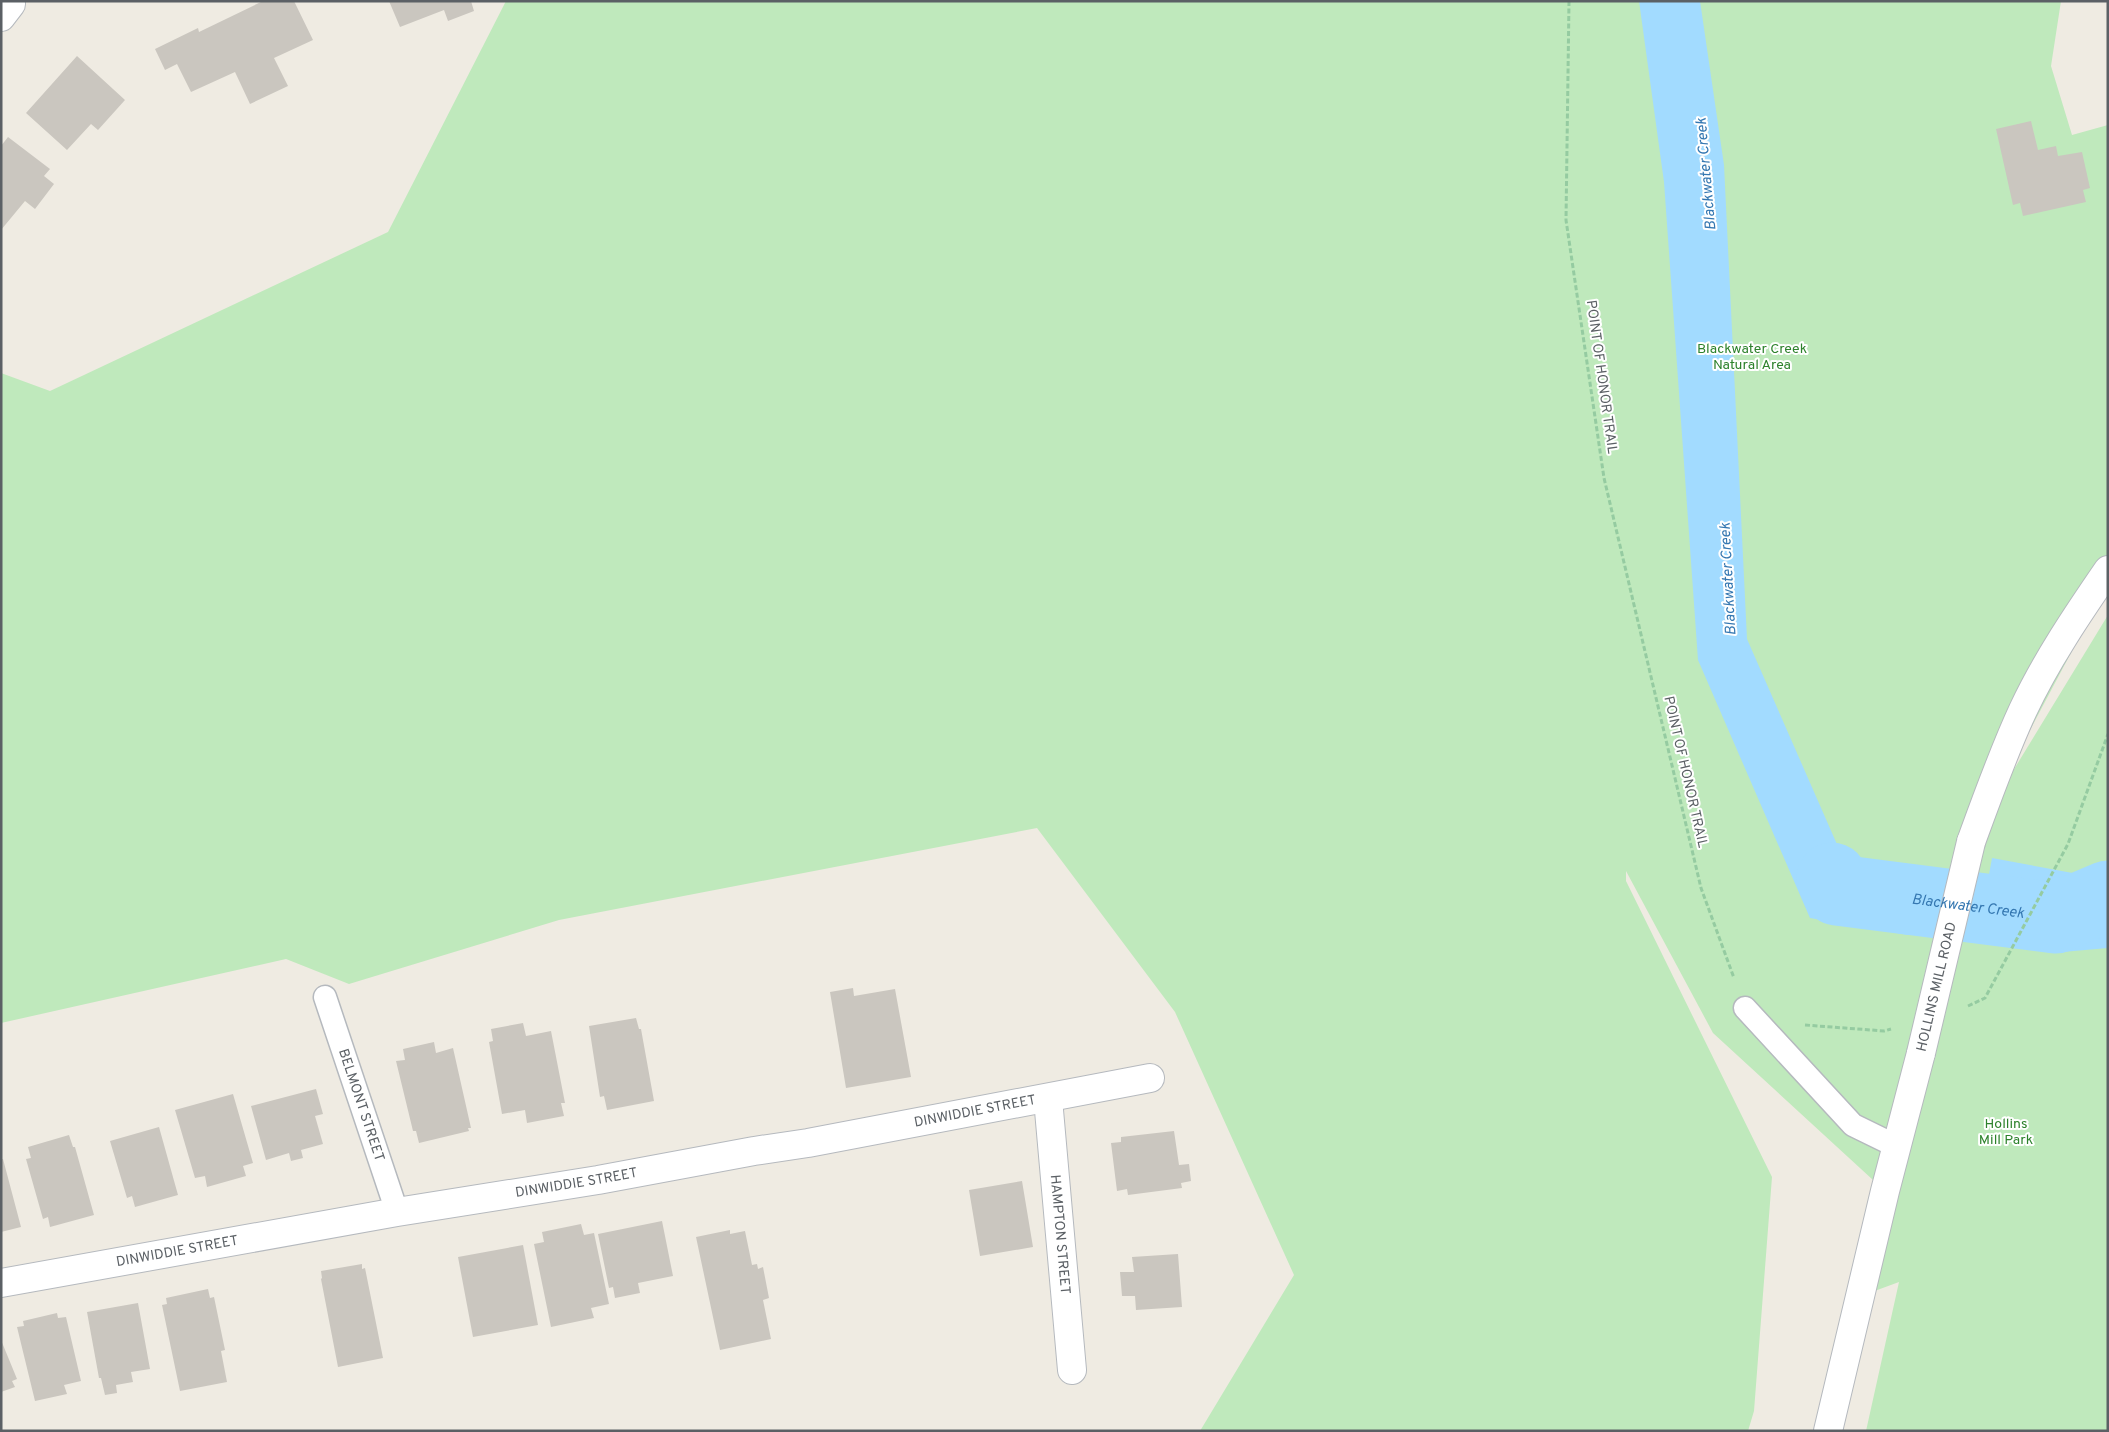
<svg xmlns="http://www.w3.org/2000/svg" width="2109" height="1432" viewBox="0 0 2109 1432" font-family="Overpass,sans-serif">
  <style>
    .green { fill: #bfe9bc }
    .water { fill: #a2dbff }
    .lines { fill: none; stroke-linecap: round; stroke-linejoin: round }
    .river { stroke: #a2dbff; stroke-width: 71 }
    .building { fill: #cac6bf }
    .service-casing { stroke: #b5b9be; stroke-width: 25 }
    .minor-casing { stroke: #b5b9be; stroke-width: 30 }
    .tertiary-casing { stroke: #b5b9be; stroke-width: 30 }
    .path { stroke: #95cba1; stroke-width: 3; stroke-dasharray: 5 2.5; stroke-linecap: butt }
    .service { stroke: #fff; stroke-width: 22 }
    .minor { stroke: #fff; stroke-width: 28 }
    .tertiary { stroke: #fff; stroke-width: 28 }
    .tertiary-bridge-casing { stroke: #b5b9be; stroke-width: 30; stroke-linecap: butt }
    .tertiary-bridge { stroke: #fff; stroke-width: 28 }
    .labels { text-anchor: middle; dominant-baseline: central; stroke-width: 4; stroke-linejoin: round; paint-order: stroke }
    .park-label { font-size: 14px; fill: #2d822c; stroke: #fff }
    .street-label { font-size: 14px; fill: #5b6065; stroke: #fff }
    .water-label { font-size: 15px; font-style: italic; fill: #3477b1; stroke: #fff }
  </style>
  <rect width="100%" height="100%" fill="#efebe2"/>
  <path class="green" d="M506 1H2061L2051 66 2072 135 2108 125V583L1977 830 2108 615V1431H1866L1899 1282 1861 1296 1885 1191 1713 1033 1626 871V881L1772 1177 1754 1411 1748 1431H1200L1294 1275 1175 1012 1037 828 559 920 349 984 286 959 1 1023V373L50 391 388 232Z"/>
  <path class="water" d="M1639 1H1700L1724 165 1747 639 1850 874 1928 885 1908 935 1810 918 1698 660 1664 182Z
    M1992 858 2078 874 2108 864V948L2051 953 1978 935Z"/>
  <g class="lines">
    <path class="river" id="s1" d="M1832 878 1837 890 2056 918 2108 896"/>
  </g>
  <path class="building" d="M263 1H294L313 40 274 58 288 86 250 104 235 72 191 92 177 64 165 70 155 49 198 28 199 32Z
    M389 1H471L474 11 448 21 444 10 400 27Z
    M77 56 125 100 98 130 91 124 67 150 26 113Z
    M2031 121 2038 150 2056 146 2058 156 2082 152 2090 188 2083 190 2086 202 2023 216 2020 203 2013 205 1996 129Z
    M8 137 50 169 44 176 54 184 35 209 25 201 1 230V146Z
    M853 988 854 996 895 989 911 1077 846 1088 830 992Z
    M636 1018 639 1029H641L654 1101 607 1110 604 1096 600 1097 589 1026Z
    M523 1023 526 1036 551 1031 565 1103H561L564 1116 527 1123 525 1110 502 1114 489 1042 493 1041 491 1029Z
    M434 1042 436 1053 453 1048 471 1128H468L469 1131 419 1143 416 1131H413L396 1061 405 1060 403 1049Z
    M316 1089 323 1114 315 1116 323 1144 301 1150 303 1158 291 1161 289 1153 266 1160 251 1106Z
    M233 1094 253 1163 243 1166 246 1176 207 1187 205 1176 195 1178 175 1110Z
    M159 1127 178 1195 135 1207 132 1196 127 1198 110 1141Z
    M1174 1131 1179 1165 1189 1164 1191 1181 1181 1183 1182 1188 1128 1195 1127 1189 1117 1191 1111 1143 1121 1142V1137Z
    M69 1135 73 1147H75L94 1215 50 1227 48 1217 43 1219 26 1159 31 1158 28 1147Z
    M1 1159H3L21 1227 1 1232Z
    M1022 1181 1033 1247 980 1256 969 1190Z
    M662 1221 673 1276 638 1283 640 1293 615 1298 613 1287 609 1288 598 1234Z
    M581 1224 584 1235 594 1233 609 1304 591 1308 594 1318 551 1327 534 1244 544 1242 542 1232Z
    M730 1230V1234L745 1231 752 1265 757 1264 758 1269 763 1267 769 1298 763 1300 771 1339 720 1350 696 1237Z
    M523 1245 538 1325 473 1337 458 1257Z
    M1178 1254 1182 1307 1136 1310 1135 1296H1122L1120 1272H1134L1132 1257Z
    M362 1264V1269L365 1268 383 1358 338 1367 321 1279 322 1278 321 1271Z
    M208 1289 210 1298 214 1297 225 1350 221 1351 227 1382 180 1391 162 1305 167 1304 166 1298Z
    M138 1303 150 1369 131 1372 133 1382 116 1385 117 1393 105 1395 101 1378H99L87 1312Z
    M57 1313 58 1318 66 1317 81 1381 64 1385 67 1394 35 1401 17 1327 24 1326 23 1321Z
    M1 1340 17 1379 12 1381 15 1387 1 1392Z"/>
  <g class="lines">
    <g class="service-casing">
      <g id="service">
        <path id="s2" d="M325 997 397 1212"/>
        <path d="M1745 1008 1853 1125 1896 1146"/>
      </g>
    </g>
    <g class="minor-casing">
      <g id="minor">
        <path d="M1 17 11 4"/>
        <path id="s3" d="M1048 1099 1072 1370"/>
        <path id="s4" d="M1 1283 397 1212 598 1180 754 1151 808 1143 1150 1078"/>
      </g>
    </g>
    <g class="tertiary-casing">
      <path id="tertiary" d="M1971 842C1987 798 2003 753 2023 710 2046 661 2077 615 2108 570
        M1828 1431 1885 1191 1921 1053"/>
    </g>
    <path class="path" d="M1569 1 1566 220 1604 478 1701 888 1734 978
      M1968 1006 1985 998 2068 844 2108 734
      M1805 1025 1884 1031 1891 1029"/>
    <use href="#service" class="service"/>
    <use href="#minor" class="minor"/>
    <use href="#tertiary" class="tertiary"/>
    <g class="tertiary-bridge-casing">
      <g id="tertiary-bridge">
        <path id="s5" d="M1921 1053 1971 842"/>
      </g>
    </g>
    <use href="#tertiary-bridge" class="tertiary-bridge"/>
  </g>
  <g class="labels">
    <g class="park-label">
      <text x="1752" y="349">Blackwater Creek<tspan x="1752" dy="16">Natural Area</tspan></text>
      <text x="2006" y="1124">Hollins<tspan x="2006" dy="16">Mill Park</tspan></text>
    </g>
    <g class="street-label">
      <text transform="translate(1601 377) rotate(82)">POINT OF HONOR TRAIL</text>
      <text transform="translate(1685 772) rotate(77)">POINT OF HONOR TRAIL</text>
      <text stroke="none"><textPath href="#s5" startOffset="68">HOLLINS MILL ROAD</textPath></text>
      <text stroke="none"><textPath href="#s2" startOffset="114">BELMONT STREET</textPath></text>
      <text stroke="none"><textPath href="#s4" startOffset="989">DINWIDDIE STREET</textPath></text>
      <text stroke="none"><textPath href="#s4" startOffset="584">DINWIDDIE STREET</textPath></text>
      <text stroke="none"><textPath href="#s3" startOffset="136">HAMPTON STREET</textPath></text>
      <text stroke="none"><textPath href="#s4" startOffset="179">DINWIDDIE STREET</textPath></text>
    </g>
    <g class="water-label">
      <text transform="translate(1707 174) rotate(-95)">Blackwater Creek</text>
      <text transform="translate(1729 579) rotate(-93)">Blackwater Creek</text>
      <text stroke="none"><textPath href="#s1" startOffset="145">Blackwater Creek</textPath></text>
    </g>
  </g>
  <rect width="2109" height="1432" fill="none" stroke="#5b6065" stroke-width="5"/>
</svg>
